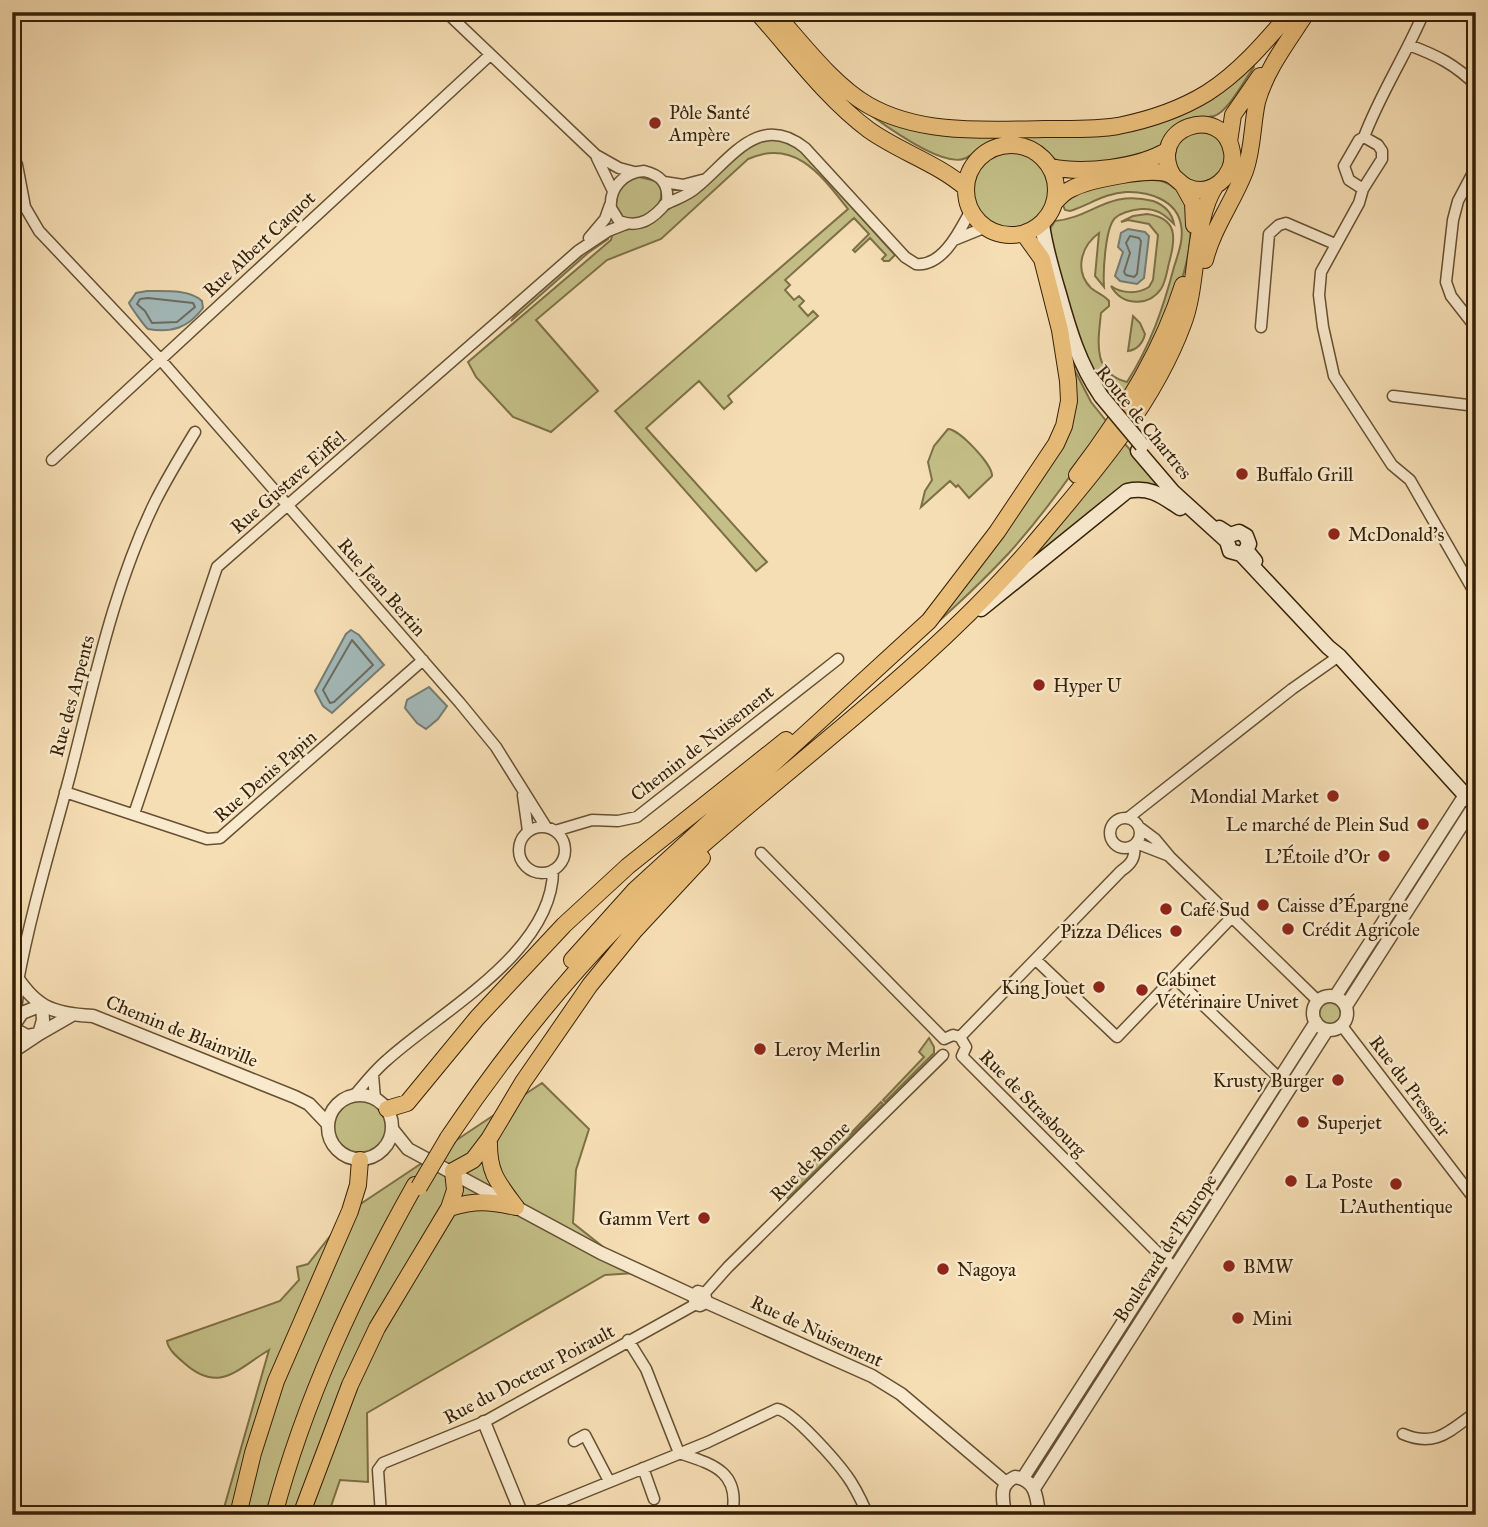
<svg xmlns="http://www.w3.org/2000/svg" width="1488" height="1527" viewBox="0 0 1488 1527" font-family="'IM FELL Great Primer',serif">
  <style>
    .green { fill: #c4bf87; stroke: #7d7046; stroke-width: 2 }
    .water { fill: #a3b9b9; stroke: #777c71; stroke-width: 2 }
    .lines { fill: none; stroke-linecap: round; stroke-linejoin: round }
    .shore { stroke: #6c6c60; stroke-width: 2 }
    .minor-casing { stroke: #665032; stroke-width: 13 }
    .tertiary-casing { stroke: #665032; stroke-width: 15 }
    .secondary-casing { stroke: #362006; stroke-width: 17 }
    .primary-casing { stroke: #362006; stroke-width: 18 }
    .minor { stroke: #f9eace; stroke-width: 10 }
    .tertiary { stroke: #f9eace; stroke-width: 12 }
    .secondary { stroke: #f9eace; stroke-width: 14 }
    .primary { stroke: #ebbf7a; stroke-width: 16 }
    .secondary-bridge-casing { stroke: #362006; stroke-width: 17; stroke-linecap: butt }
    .primary-bridge-casing { stroke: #362006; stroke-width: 18; stroke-linecap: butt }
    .secondary-bridge { stroke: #f9eace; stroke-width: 14 }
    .primary-bridge { stroke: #ebbf7a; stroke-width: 16 }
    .poi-dot { fill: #8f2418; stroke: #f9eace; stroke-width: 2.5 }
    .labels { text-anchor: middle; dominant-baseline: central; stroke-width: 5; stroke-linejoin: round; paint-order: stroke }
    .poi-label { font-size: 19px; fill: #362006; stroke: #f9eace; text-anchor: start }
    .street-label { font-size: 19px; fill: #362006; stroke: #f9eace }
  </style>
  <rect width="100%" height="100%" fill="#f6deb4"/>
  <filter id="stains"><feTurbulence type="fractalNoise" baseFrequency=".00286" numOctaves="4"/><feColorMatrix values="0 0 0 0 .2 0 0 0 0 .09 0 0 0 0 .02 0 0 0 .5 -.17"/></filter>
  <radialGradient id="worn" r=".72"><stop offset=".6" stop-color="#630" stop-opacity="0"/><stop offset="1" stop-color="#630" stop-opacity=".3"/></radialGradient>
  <path class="green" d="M1253 64 1254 67C1245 79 1228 112 1214 116 1201 119 1190 115 1178 123 1168 129 1166 141 1158 147 1142 160 1085 166 1065 163 1047 160 1038 139 1014 137 993 136 983 149 966 158 945 169 890 129 872 116L898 121 1122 130Z
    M1175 157a25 25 0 1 1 50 0a25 25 0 1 1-50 0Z
    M774 139 785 141 799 149 895 255 889 261H884L882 259 886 255 870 238 855 252 853 250 869 234 854 218 785 280 790 285 785 290 794 300 799 296 804 301 799 306 808 316 813 311 818 316 728 396 732 402 724 409 699 381 646 428 767 562 756 571 615 411 848 209C821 175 795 138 748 159L661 239 607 260 536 320 598 391 551 432 513 417 476 377 468 362 611 240 613 232 647 226 746 148 757 142Z
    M971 190a40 40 0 1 1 80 0a40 40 0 1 1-80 0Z
    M635 176 660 182C665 203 657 209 640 220H626L616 211C615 193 620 187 635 176Z
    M1152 178C1219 191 1182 287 1163 327 1150 355 1132 381 1117 408L1085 359 1048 232 1055 221C1092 218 1108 189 1153 201 1164 205 1172 213 1174 224 1164 214 1156 208 1141 209 1132 210 1122 212 1115 218 1105 228 1103 273 1104 287L1095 276 1099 233C1081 246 1074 271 1091 288 1097 293 1104 295 1109 301V306L1101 313C1098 342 1092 373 1127 382 1150 346 1163 309 1174 267 1178 254 1184 239 1181 225 1177 200 1148 191 1126 192 1105 193 1089 205 1070 211L1065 210 1063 205C1080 184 1126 182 1152 178Z
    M1147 214C1178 218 1176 238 1169 263 1167 271 1166 281 1161 289 1148 307 1122 306 1111 286 1122 294 1138 294 1149 287L1153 280 1158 235 1149 224 1128 220 1121 222 1133 216Z
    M608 235V239L588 253 511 321 519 310 586 249Z
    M1133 316 1140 323 1145 334C1143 343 1137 350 1128 351Z
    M1073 367 1091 402 1107 422C1077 468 1045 513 1008 554 963 602 912 645 863 689L1046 466Z
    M948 429C959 429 993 465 992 476L969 498 958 485 956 487 950 481 921 507 925 491 932 480 928 462 934 446Z
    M1124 443 1171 495 1137 485 1004 587Z
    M1317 1013a14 14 0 1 1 28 0a14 14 0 1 1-28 0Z
    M929 1038 934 1047V1053L885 1102 883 1100 924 1057 919 1052Z
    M542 1083 589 1129 576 1170 573 1223 636 1273 605 1275 367 1413 368 1482 340 1480 328 1515H222L269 1350C237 1369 219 1395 183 1362 176 1356 168 1349 167 1341L280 1301 299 1280 297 1267 308 1264 350 1211Z
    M333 1128a28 28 0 1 1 56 0a28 28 0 1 1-56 0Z
    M881 1102 883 1104 788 1198 784 1196 783 1192 844 1130 850 1134Z"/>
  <path class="water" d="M1128 229 1145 232 1149 236 1144 278 1137 284 1120 281 1115 276 1123 252 1118 247 1121 233Z
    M147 291C164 291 190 289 202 301L203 308C188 328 172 333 148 329 145 327 130 306 129 303L136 293Z
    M351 630 359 635 384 665 332 713 323 706 315 691 346 634Z
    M429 687 447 706 438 719 426 729 417 723 405 708 407 700Z"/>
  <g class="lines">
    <path class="shore" d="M1130 236 1139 238 1141 241 1137 274 1134 277 1126 275 1124 272 1130 253 1126 243Z
      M148 298 193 303 195 307 177 322 152 323 145 311 137 304 140 299Z
      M352 640 373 665 334 702 330 703 323 690Z"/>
    <g class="minor-casing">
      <path id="minor" d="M446 12 596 155 619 168 634 172
        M1409 45C1438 56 1454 64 1476 85
        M1364 137C1380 94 1406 55 1424 12
        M12 155 17 165 25 207 39 231 160 359 460 703 496 747 546 827
        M597 158 613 191
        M1476 167 1458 201 1453 220 1446 282 1451 296 1476 328
        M644 171C661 175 669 184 667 202 654 218 640 229 619 221L611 208C609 188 624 172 644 171Z
        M664 182 683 185 702 180
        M1363 189 1349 180 1344 166 1359 140 1364 137 1378 145 1382 151V159L1363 189 1359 203 1321 272 1319 295 1323 327 1334 376 1392 465 1410 480 1476 595
        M664 205C675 199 688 196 697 187 730 160 759 111 805 148L905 257 916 264C943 267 960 230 971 210
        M589 238 605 219 610 205
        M954 240 986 227
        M1261 327 1269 234 1279 225 1286 223 1335 244
        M1393 396 1476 406
        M52 460 490 55
        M65 792 207 839 220 838 423 660
        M523 795 528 831
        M134 814 217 567 578 251 608 231 626 224
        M1110 833a15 15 0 1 1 30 0a15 15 0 1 1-30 0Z
        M1128 818 1292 689 1339 656
        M1139 827 1155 839 1170 857 1318 1001
        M519 850a23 23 0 1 1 46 0a23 23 0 1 1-46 0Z
        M555 831 592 820 618 821 637 817 838 659
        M1136 843 1167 855
        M761 853 944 1039
        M1036 960 1117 1037 1232 917
        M1175 978 1280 1079
        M18 981C31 911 52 843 70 775 94 683 113 588 155 502 167 478 181 455 195 432
        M1342 1026 1476 1201
        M960 1037 1121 871C1131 864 1136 858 1134 845
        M944 1039 953 1035 960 1037 966 1047 962 1056
        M962 1056 1164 1259 1175 1267
        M373 1075 375 1099
        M354 1096C364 1084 375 1070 387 1060 441 1011 553 952 553 870
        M704 1294 728 1267 943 1055
        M628 1340 646 1369 679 1453C712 1464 741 1471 732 1515
        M1403 1434C1436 1448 1449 1431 1476 1412
        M574 1441 585 1435 609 1481
        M643 1468 654 1499
        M381 1515 378 1470 383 1463 484 1422 696 1304
        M528 1515 708 1442 777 1409C793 1411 837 1462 847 1476 856 1488 862 1502 868 1515"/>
    </g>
    <g class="tertiary-casing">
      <path id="tertiary" d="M12 970C34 1006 50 1014 93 1016L295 1097 309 1104 328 1124
        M1313 1013a17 17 0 1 1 34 0a17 17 0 1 1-34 0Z
        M1335 997 1465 795 1476 784
        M1346 1006 1476 803
        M14 1022 18 981
        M14 1025 18 1031 27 1036 39 1034 72 1015
        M12 1052 39 1034 43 1020 42 1005 22 1013 14 1025
        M328 1127a32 32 0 1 1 64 0a32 32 0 1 1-64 0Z
        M392 1129 408 1149 601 1253 694 1296 696 1304 700 1305 706 1302 704 1294 698 1292 694 1296
        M706 1302 872 1376 901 1394 1006 1483
        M484 1422 522 1515
        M1023 1478 1316 1022
        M1035 1487 1327 1030
        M1005 1515C1003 1498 998 1485 1015 1477 1036 1480 1037 1497 1039 1515"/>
    </g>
    <g class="secondary-casing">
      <path id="secondary" d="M1042 224C1045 248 1052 270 1059 294 1069 330 1079 364 1101 396
        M1138 451 1173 492 1227 541 1230 551 1241 554 1328 647 1339 656 1476 807
        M1219 528 1230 535 1239 532 1246 536 1249 544 1246 550 1255 561
        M981 609 1127 491C1150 486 1162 496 1180 508"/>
    </g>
    <g class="primary-casing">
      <path id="primary" d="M757 12C792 51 827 99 869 130 900 152 937 163 966 188
        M774 12C801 42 833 85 868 105 920 135 986 130 1044 129 1069 129 1094 130 1118 126 1148 120 1181 109 1207 93 1240 72 1266 41 1291 12
        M1229 142 1233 115 1260 76
        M966 190a45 45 0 1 1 90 0a45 45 0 1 1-90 0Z
        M1051 167C1083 174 1139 168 1168 150
        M1183 185 1193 203 1194 225
        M1055 202C1060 197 1064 192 1071 189 1088 180 1154 166 1171 175 1177 178 1180 184 1187 187 1210 198 1236 176 1232 152 1224 102 1145 127 1173 176
        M1205 260C1213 228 1233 202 1245 171 1253 149 1252 125 1257 102 1266 69 1289 40 1307 12
        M1077 475C1120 419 1162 352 1183 285
        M572 960 634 891 929 621 997 532 1056 444 1064 426 1069 401 1068 381 1060 330 1042 259 1024 234
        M387 1109 407 1103 477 1018 564 925 628 866 786 740
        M448 1138C522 1028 607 928 707 841 816 746 938 656 1032 546 1089 478 1152 408 1183 324 1199 283 1192 221 1216 185
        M489 1139C488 1172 497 1182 516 1207
        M449 1208C476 1200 489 1201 516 1207
        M238 1515 253 1453 276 1381 350 1211 358 1185 360 1160
        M274 1515C305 1398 356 1290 415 1185
        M301 1515 350 1385 377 1328 449 1208 455 1190 453 1171 473 1160 489 1139 523 1082 590 985 635 930 702 858"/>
    </g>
    <use href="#minor" class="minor"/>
    <use href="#tertiary" class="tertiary"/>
    <use href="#secondary" class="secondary"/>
    <use href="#primary" class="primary"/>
    <g class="secondary-bridge-casing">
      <path id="secondary-bridge" d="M1101 396 1142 445"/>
    </g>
    <g class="primary-bridge-casing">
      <path id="primary-bridge" d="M419 1187 448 1138"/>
    </g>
    <use href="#secondary-bridge" class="secondary-bridge"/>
    <use href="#primary-bridge" class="primary-bridge"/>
  </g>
  <g class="poi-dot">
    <circle cx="655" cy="123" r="7"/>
    <circle cx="1242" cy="474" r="7"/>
    <circle cx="1334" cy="534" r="7"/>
    <circle cx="1039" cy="685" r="7"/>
    <circle cx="1333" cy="796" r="7"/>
    <circle cx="1423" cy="824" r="7"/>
    <circle cx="1384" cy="856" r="7"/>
    <circle cx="1263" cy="905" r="7"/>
    <circle cx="1166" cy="909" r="7"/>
    <circle cx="1288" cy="929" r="7"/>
    <circle cx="1176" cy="931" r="7"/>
    <circle cx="1099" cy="987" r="7"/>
    <circle cx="1142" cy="990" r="7"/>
    <circle cx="760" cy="1049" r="7"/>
    <circle cx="1338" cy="1080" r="7"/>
    <circle cx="1303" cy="1122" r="7"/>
    <circle cx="1291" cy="1181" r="7"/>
    <circle cx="1396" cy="1184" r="7"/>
    <circle cx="704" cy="1218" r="7"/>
    <circle cx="1229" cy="1266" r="7"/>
    <circle cx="943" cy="1269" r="7"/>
    <circle cx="1238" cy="1318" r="7"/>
  </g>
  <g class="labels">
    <g class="poi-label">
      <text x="669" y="112">Pôle Santé<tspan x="669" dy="22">Ampère</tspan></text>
      <text x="1256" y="474">Buffalo Grill</text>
      <text x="1348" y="534">McDonald's</text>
      <text x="1053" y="685">Hyper U</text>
      <text x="1319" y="796" text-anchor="end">Mondial Market</text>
      <text x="1409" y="824" text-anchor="end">Le marché de Plein Sud</text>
      <text x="1370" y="856" text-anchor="end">L'Étoile d'Or</text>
      <text x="1277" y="905">Caisse d'Épargne</text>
      <text x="1180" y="909">Café Sud</text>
      <text x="1302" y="929">Crédit Agricole</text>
      <text x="1162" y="931" text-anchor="end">Pizza Délices</text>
      <text x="1156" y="979">Cabinet<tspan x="1156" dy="22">Vétérinaire Univet</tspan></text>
      <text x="1085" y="987" text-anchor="end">King Jouet</text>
      <text x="774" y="1049">Leroy Merlin</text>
      <text x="1324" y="1080" text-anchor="end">Krusty Burger</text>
      <text x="1317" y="1122">Superjet</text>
      <text x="1305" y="1181">La Poste</text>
      <text x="1396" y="1206" text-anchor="middle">L'Authentique</text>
      <text x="690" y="1218" text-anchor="end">Gamm Vert</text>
      <text x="1243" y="1266">BMW</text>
      <text x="957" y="1269">Nagoya</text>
      <text x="1252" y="1318">Mini</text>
    </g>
    <g class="street-label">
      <text transform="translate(259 244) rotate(-43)">Rue Albert Caquot</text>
      <text transform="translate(1144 422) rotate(51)">Route de Chartres</text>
      <text transform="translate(288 482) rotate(-41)">Rue Gustave Eiffel</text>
      <text transform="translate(382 587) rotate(49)">Rue Jean Bertin</text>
      <text transform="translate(72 696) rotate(-75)">Rue des Arpents</text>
      <text transform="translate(702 743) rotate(-38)">Chemin de Nuisement</text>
      <text transform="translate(265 776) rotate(-41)">Rue Denis Papin</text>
      <text transform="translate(182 1031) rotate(22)">Chemin de Blainville</text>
      <text transform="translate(1410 1086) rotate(53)">Rue du Pressoir</text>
      <text transform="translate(1033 1103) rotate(45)">Rue de Strasbourg</text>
      <text transform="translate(810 1161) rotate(-45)">Rue de Rome</text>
      <text transform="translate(1165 1248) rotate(-57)">Boulevard de l'Europe</text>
      <text transform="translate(817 1331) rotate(25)">Rue de Nuisement</text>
      <text transform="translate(529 1374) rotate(-28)">Rue du Docteur Poirault</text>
    </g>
  </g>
  <rect width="1488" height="1527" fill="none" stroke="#f6deb4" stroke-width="42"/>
  <rect x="14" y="14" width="1460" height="1499" fill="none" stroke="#362006" stroke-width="3.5"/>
  <rect x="21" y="21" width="1446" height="1485" fill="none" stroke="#362006" stroke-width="2"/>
  <rect width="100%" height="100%" filter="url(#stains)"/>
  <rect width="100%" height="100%" fill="url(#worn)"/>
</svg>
